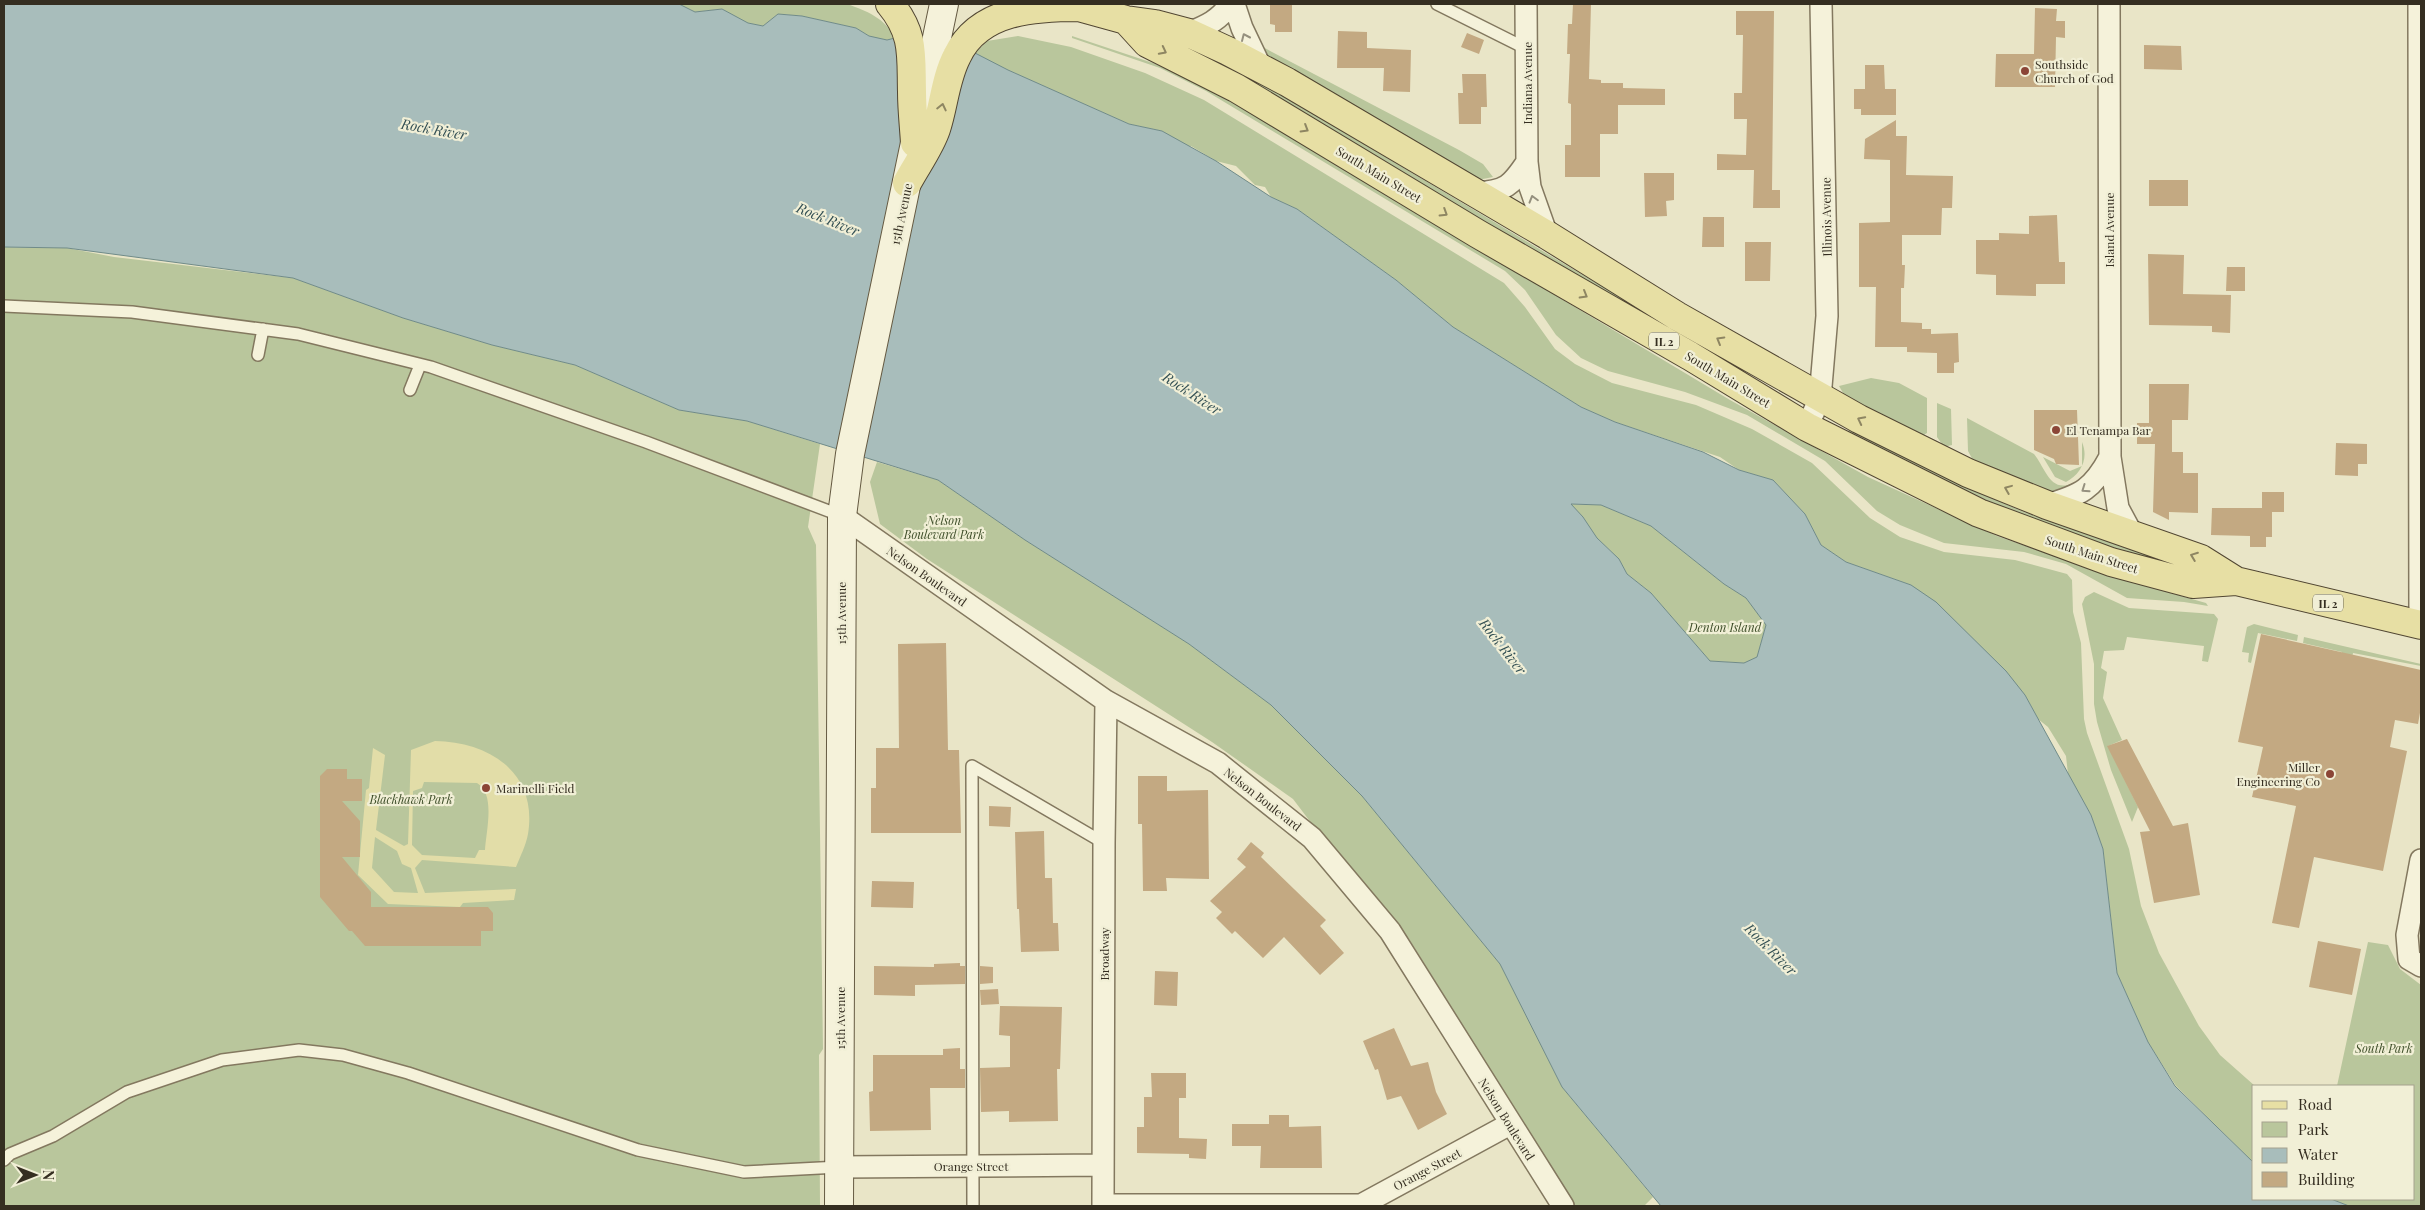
<svg xmlns="http://www.w3.org/2000/svg" width="2425" height="1210" viewBox="0 0 2425 1210" font-family="'Playfair Display',serif">
  <style>
    .green { fill: #b9c69c }
    .sand { fill: #e2dda8; fill-rule: evenodd }
    .water { fill: #a8bdbb; stroke: #708b89; fill-rule: evenodd }
    .building { fill: #c3a982 }
    .lines { fill: none; stroke-linecap: round; stroke-linejoin: round }
    .service-casing { stroke: #83785f; stroke-width: 14 }
    .minor-casing { stroke: #83785f; stroke-width: 24 }
    .secondary-casing { stroke: #655a42; stroke-width: 30 }
    .primary-casing { stroke: #514632; stroke-width: 30 }
    .service { stroke: #f5f2da; stroke-width: 11 }
    .minor { stroke: #f5f2da; stroke-width: 21 }
    .secondary { stroke: #f5f2da; stroke-width: 28 }
    .primary { stroke: #e7dfa4; stroke-width: 28 }
    .oneway { stroke: #95907e }
    .oneway2 { stroke: #8e8662 }
    .poi-dot { fill: #8b4536; stroke: #f1efd6; stroke-width: 2 }
    .labels { text-anchor: middle; dominant-baseline: central; stroke-width: 4.5; stroke-linejoin: round; paint-order: stroke }
    .shield { fill: #f1efd6; stroke: #6d6857; stroke-width: 1 }
    .shield-label { font-size: 11px; font-weight: bold; fill: #352e21 }
    .poi-label { font-size: 12px; fill: #352e21; stroke: #f1efd6; text-anchor: start }
    .street-label { font-size: 12px; fill: #352e21; stroke: #f1efd6 }
    .park-label { font-size: 12px; font-style: italic; fill: #3f4f2a; stroke: #f1efd6 }
    .water-label { font-size: 14px; font-style: italic; fill: #324f53; stroke: #f1efd6 }
  </style>
  <rect width="100%" height="100%" fill="#e9e5c7"/>
  <path class="green" d="M679 4H847C867 11 885 18 895 38L887 40 879 39 869 36 856 28 802 16 778 14 763 26 747 23 722 9 695 12Z
    M1018 36 1071 47 1145 73 1204 100 1504 283 1525 307 1555 349 1575 364 1612 383 1696 405 1752 429 1812 463 1870 518 1900 537 1944 552 2015 560 2067 574 2072 580 2073 612 2081 643 2084 719 2087 733 2129 849 2141 906 2159 953 2199 1026 2220 1055 2255 1086 2254 1163 2176 1086 2148 1042 2117 973 2103 849 2091 815 2068 774 2066 756 2048 727 2038 719 2025 695 1911 585 1846 562 1821 545 1805 514 1773 480 1739 470 1720 457 1615 422 1581 407 1453 327 1396 280 1297 209 1271 197 1265 187 1255 185 1236 166 1216 161 1191 146 1187 149 1162 131 1129 124 992 63 975 53 987 41Z
    M1072 36 1153 63 1216 92 1730 400 1868 477 1997 536 2114 577 2206 603 2208 606 2184 602 2127 598 2066 564 2024 552 1944 543 1900 525 1877 511 1825 461 1747 415 1685 392 1608 371 1581 358 1556 335 1525 290 1505 271 1206 91 1160 68 1072 38Z
    M1260 39 1263 47 1272 52 1459 150 1483 164 1493 177 1478 180 1267 56Z
    M1181 44 1260 82 1648 314 1647 317 1179 47Z
    M4 247 67 248 114 257 293 278 403 318 492 345 575 365 679 410 747 421 820 444 808 527 816 545 823 1049 819 1055 820 1206H4Z
    M1871 378 1899 383 1927 398V433L1919 438 1846 398 1839 386Z
    M1937 403 1951 409 1952 445 1944 447 1937 437Z
    M1967 418 2034 454C2045 467 2050 494 2073 483L2074 485 2051 492 1975 464 1968 451Z
    M1849 430 1939 475 2026 513 2177 562 2175 569 2027 520 1845 436Z
    M2082 442C2089 459 2081 474 2066 482L2055 477 2043 457 2070 471 2082 466Z
    M877 462 938 480 1025 540 1189 644 1271 705 1362 796 1500 964 1562 1087 1653 1197 1644 1206H1575L1409 939 1350 874 1293 799 1212 742 927 559 880 524 870 482Z
    M1570 504 1601 505 1651 526 1724 584 1746 598 1766 625 1757 657 1745 663 1710 661 1651 593 1627 574 1619 559 1597 538 1583 517Z
    M2094 592 2129 608 2214 614 2218 619 2208 662 2202 661 2204 646 2127 637 2124 650 2104 651 2101 668 2107 672 2103 698 2122 740 2108 746 2138 807 2132 822 2111 770 2097 722 2094 704V664L2082 604 2085 597Z
    M2254 624 2298 635 2297 641 2258 633 2251 663 2248 662 2249 653 2242 652 2247 627Z
    M2304 637 2421 664V666L2353 653 2351 664 2340 662 2342 652 2303 643Z
    M2368 942 2388 945 2400 969 2421 985V1206H2349L2331 1199H2414V1086H2337Z"/>
  <path class="sand" d="M435 741C490 742 538 773 528 834 526 845 520 857 516 867L422 860 415 868 425 893 516 889 514 900 463 903 460 907 388 904 358 875 366 790 369 788 373 748 385 755 376 830 404 846 408 844 411 750ZM424 782 477 783C496 794 486 831 485 850H479L475 858 422 855 412 845 413 791 422 788ZM375 837 397 851 402 864 411 868 418 893 394 892 372 868Z"/>
  <path class="water" d="M4 4H679L695 12 722 9 748 23 763 26 778 14 802 16 856 28 869 36 887 40 895 38 975 53 1008 70 1129 124 1162 131 1216 161 1271 197 1297 209 1396 280 1453 327 1581 407 1615 422 1703 452 1739 470 1773 480 1805 514 1821 545 1846 562 1911 585 1936 602 2006 671 2025 695 2091 815 2103 849 2117 973 2148 1042 2175 1086 2254 1163V1199H2331L2349 1206H1661L1562 1087 1500 964 1362 796 1271 705 1189 644 1025 540 938 480 747 421 679 410 575 365 492 345 403 318 293 278 67 248 4 247ZM1571 504 1601 505 1651 526 1724 584 1746 598 1766 625 1757 657 1744 663 1710 661 1651 593 1627 574 1619 559 1597 538 1583 517Z"/>
  <path class="building" d="M1270 4H1292V32H1275V25L1270 24Z
    M1573 4H1591L1589 79 1601 80V83H1623V88L1665 89V105H1618V134H1600V177H1565V145H1571V104L1568 103 1570 54H1567L1568 24H1572Z
    M2035 8 2057 9 2056 21H2065V38L2056 37 2055 87H1995L1996 54H2034Z
    M1736 11H1774L1772 190H1780V208H1753L1754 170H1717V154L1746 155 1747 119H1734V93H1742L1743 35H1736Z
    M1338 31 1367 32V48L1411 50 1410 92 1383 91 1384 68H1337Z
    M1467 33 1484 40 1479 54 1461 47Z
    M2144 45 2181 46 2182 70 2144 69Z
    M1865 65H1884L1885 89H1896V115H1861V109H1854V89H1865Z
    M1462 74H1486L1487 107H1481V124H1459L1458 93H1463Z
    M1896 120V136H1907L1906 175 1953 176 1952 208H1942L1941 235H1902V265H1905L1904 288H1901V322L1922 323V329H1931V334L1958 333 1959 362 1954 363V373H1937V353L1907 352V347H1875L1876 287H1859V223L1890 222V160L1864 159 1865 139Z
    M1644 173H1674V200L1666 201 1667 216 1645 217Z
    M2149 180H2188V206H2149Z
    M2057 215 2059 262H2065V284H2036V296L1996 295V275L1976 274V240H1999V233L2029 234V216Z
    M1703 217H1724V247H1702Z
    M1745 242H1771L1770 281H1745Z
    M2148 254 2184 255 2183 294 2231 295 2230 333 2212 332V326L2149 325Z
    M2227 267H2245V291H2226Z
    M2149 384H2189L2188 420H2172V452H2183V473H2198V513L2169 512V520L2153 512 2155 444H2137V423H2149Z
    M2034 410H2077L2079 465 2056 464 2054 459 2034 450Z
    M2336 443 2367 444V464H2358V476L2335 475Z
    M2262 492H2284V512H2272V537H2266V547H2250V536L2211 535 2212 508H2262Z
    M2261 634 2421 670V707L2418 724 2395 720 2390 747 2407 751 2383 871 2314 857 2299 928 2272 923 2296 806 2252 797 2263 747 2238 742Z
    M946 643 948 750H959L961 833H871V788H876V748H899L898 644Z
    M2127 739 2173 826 2188 823 2200 895 2154 903 2140 832 2150 831 2107 746Z
    M327 769H347V779H362V801H342L360 821V857H342L371 892V907H488L493 913V931H481V946H365L352 931H349L320 897V776Z
    M1138 776H1167V791L1208 790 1209 879 1166 878 1167 891H1143L1142 824H1138Z
    M989 806 1011 807 1010 827 989 826Z
    M1044 831 1045 878H1052L1053 923H1058L1059 951 1021 952 1019 909H1017L1015 832Z
    M1251 842 1264 853 1261 857 1326 920 1320 926 1344 953 1320 975 1284 937 1263 958 1235 931 1232 934 1216 918 1222 912 1210 901 1246 867 1237 859Z
    M872 881 914 882 913 908 871 907Z
    M2318 941 2361 949 2352 995 2309 987Z
    M960 963V966H965V984L915 985V996L874 995V966L934 967V964Z
    M980 966 993 967V983L980 984Z
    M1155 971 1178 972 1177 1006 1154 1005Z
    M998 989 999 1004 981 1005 980 990Z
    M1000 1006 1062 1007 1060 1069H1057L1058 1121 1009 1122V1111L981 1112 980 1068 1010 1067V1036L999 1035Z
    M1394 1028 1411 1066 1428 1062 1436 1092 1447 1114 1418 1130 1401 1096 1387 1100 1378 1069 1375 1070 1363 1041Z
    M960 1048V1069H965V1088H930L931 1130 870 1131 869 1092 873 1091V1055H943V1049Z
    M1151 1073H1186V1098H1179V1138L1207 1139 1206 1159 1189 1158V1154L1137 1153V1127H1144V1097H1152Z
    M1269 1115H1289V1127L1321 1126 1322 1168H1260L1261 1146H1232V1124H1269Z"/>
  <g class="lines">
    <g class="service-casing">
      <path id="service" d="M1437 4 1527 49
        M4 306 132 312 298 334 431 367 646 442 842 516
        M258 355 263 329
        M410 390 420 365
        M4 1160 10 1154 53 1136 127 1092 222 1060 299 1050 343 1055 408 1073 638 1150 744 1172 839 1167
        M973 1206 972 766 1104 843"/>
    </g>
    <g class="minor-casing">
      <path id="minor" d="M1234 4 1242 28 1261 68
        M1526 4 1527 162 1530 187 1547 235
        M2109 4 2110 457 2118 508 2132 534
        M2419 4 2420 625
        M1189 33C1206 26 1220 20 1230 4
        M1476 193C1506 191 1511 186 1527 162
        M1807 427 1820 398 1827 316 1821 4
        M2047 505C2081 495 2093 489 2110 457
        M842 516 1106 701 1218 763 1312 838 1390 931 1563 1206
        M2421 860 2407 935 2409 959 2421 966
        M839 1167 1103 1165
        M1103 1205H1361L1510 1124
        M1103 1206 1104 843 1106 701"/>
    </g>
    <g class="secondary-casing">
      <path id="secondary" d="M839 1206 842 516 850 454 944 4"/>
    </g>
    <g class="primary-casing">
      <path id="primary" d="M890 4C915 34 911 56 912 92 912 109 914 126 915 143
        M1068 4 1126 20 1155 24 1189 33 1228 51 1287 82 1547 235 1677 316 1859 419 1968 473 2047 505 2201 559 2236 581
        M1126 20 1147 43 1236 88 1478 234 1690 356 1807 427 1979 513 2111 562 2193 584 2236 581 2421 625
        M907 183C916 166 930 147 936 129 944 105 945 79 957 56 979 9 1036 7 1081 7"/>
    </g>
    <use href="#service" class="service"/>
    <use href="#minor" class="minor"/>
    <use href="#secondary" class="secondary"/>
    <use href="#primary" class="primary"/>
  </g>
  <defs><path id="oneway-chevron" d="M-2-3.5L2.5 0L-2 3.5" fill="none" stroke-width="1.6" stroke-linecap="round" stroke-linejoin="round" transform="scale(1.25)"/></defs>
  <g class="oneway">
    <use href="#oneway-chevron" transform="translate(1245 37) rotate(-114)"/>
    <use href="#oneway-chevron" transform="translate(1533 199) rotate(-106)"/>
    <use href="#oneway-chevron" transform="translate(2085 489) rotate(145)"/>
  </g>
  <g class="oneway2">
    <use href="#oneway-chevron" transform="translate(1163 51) rotate(27)"/>
    <use href="#oneway-chevron" transform="translate(942 107) rotate(-77)"/>
    <use href="#oneway-chevron" transform="translate(1305 129) rotate(31)"/>
    <use href="#oneway-chevron" transform="translate(1444 213) rotate(32)"/>
    <use href="#oneway-chevron" transform="translate(1584 295) rotate(30)"/>
    <use href="#oneway-chevron" transform="translate(1720 340) rotate(-150)"/>
    <use href="#oneway-chevron" transform="translate(1861 420) rotate(-153)"/>
    <use href="#oneway-chevron" transform="translate(2008 489) rotate(-158)"/>
    <use href="#oneway-chevron" transform="translate(2194 556) rotate(-159)"/>
  </g>
  <g class="poi-dot">
    <circle cx="2025" cy="71" r="5"/>
    <circle cx="2056" cy="430" r="5"/>
    <circle cx="2330" cy="774" r="5"/>
    <circle cx="486" cy="788" r="5"/>
  </g>
  <g class="labels">
    <g class="shield">
      <rect x="1649" y="332.5" width="30" height="17" rx="4"/>
      <rect x="2313" y="594.5" width="30" height="17" rx="4"/>
    </g>
    <g class="shield-label">
      <text x="1664" y="341">IL 2</text>
      <text x="2328" y="603">IL 2</text>
    </g>
    <g class="poi-label">
      <text x="2035" y="64">Southside<tspan x="2035" dy="14">Church of God</tspan></text>
      <text x="2066" y="430">El Tenampa Bar</text>
      <text x="2320" y="767" text-anchor="end">Miller<tspan x="2320" dy="14">Engineering Co</tspan></text>
      <text x="496" y="788">Marinelli Field</text>
    </g>
    <g class="street-label">
      <text transform="translate(1527 83) rotate(-90)">Indiana Avenue</text>
      <text transform="translate(1379 174) rotate(31)">South Main Street</text>
      <text transform="translate(901 214) rotate(-78)">15th Avenue</text>
      <text transform="translate(1826 217) rotate(-91)">Illinois Avenue</text>
      <text transform="translate(2109 230) rotate(-90)">Island Avenue</text>
      <text transform="translate(1728 379) rotate(31)">South Main Street</text>
      <text transform="translate(2092 554) rotate(18)">South Main Street</text>
      <text transform="translate(927 576) rotate(35)">Nelson Boulevard</text>
      <text transform="translate(841 613) rotate(-90)">15th Avenue</text>
      <text transform="translate(1263 799) rotate(38)">Nelson Boulevard</text>
      <text transform="translate(1104 954) rotate(-90)">Broadway</text>
      <text transform="translate(840 1018) rotate(-90)">15th Avenue</text>
      <text transform="translate(1507 1119) rotate(58)">Nelson Boulevard</text>
      <text x="971" y="1166">Orange Street</text>
      <text transform="translate(1427 1169) rotate(-28)">Orange Street</text>
    </g>
    <g class="park-label">
      <text x="944" y="520">Nelson<tspan x="944" dy="14">Boulevard Park</tspan></text>
      <text x="1725" y="627">Denton Island</text>
      <text x="411" y="799">Blackhawk Park</text>
      <text x="2384" y="1048">South Park</text>
    </g>
    <g class="water-label">
      <text transform="translate(434 129) rotate(10)">Rock River</text>
      <text transform="translate(828 219) rotate(22)">Rock River</text>
      <text transform="translate(1192 393) rotate(33)">Rock River</text>
      <text transform="translate(1503 646) rotate(52)">Rock River</text>
      <text transform="translate(1771 949) rotate(45)">Rock River</text>
    </g>
  </g>
  <rect width="2425" height="1210" fill="none" stroke="#352e21" stroke-width="10"/>
  <rect x="2252" y="1085" width="162" height="115" fill="#f1efd6" stroke="#a6a28e"/>
  <rect x="2262" y="1101" width="25" height="8" fill="#e7dfa4" stroke="#a6a28e"/>
  <text x="2298" y="1110" font-size="15" fill="#352e21">Road</text>
  <rect x="2262" y="1122" width="25" height="15" fill="#b9c69c" stroke="#a6a28e"/>
  <text x="2298" y="1135" font-size="15" fill="#352e21">Park</text>
  <rect x="2262" y="1148" width="25" height="15" fill="#a8bdbb" stroke="#a6a28e"/>
  <text x="2298" y="1160" font-size="15" fill="#352e21">Water</text>
  <rect x="2262" y="1172" width="25" height="15" fill="#c3a982" stroke="#a6a28e"/>
  <text x="2298" y="1185" font-size="15" fill="#352e21">Building</text>
  <g transform="translate(35 1175) rotate(90)" stroke="#f1efd6" stroke-width="4" paint-order="stroke">
  <path d="M0-4L9 19L0 12L-9 19Z" fill="#352e21"/>
  <text y="-8" font-size="14" font-weight="bold" text-anchor="middle" fill="#352e21">N</text>
  </g>
</svg>
